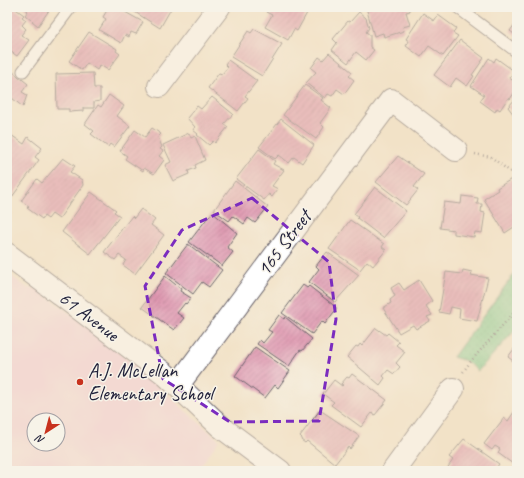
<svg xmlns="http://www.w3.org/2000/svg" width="524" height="478" viewBox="0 0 524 478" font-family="Caveat,sans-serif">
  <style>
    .built { fill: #f3cfe0; fill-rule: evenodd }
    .green { fill: url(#green-dots); stroke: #4c7664 }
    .building { fill: url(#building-hatch) }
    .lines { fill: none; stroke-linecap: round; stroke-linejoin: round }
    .lane-casing { stroke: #6b656c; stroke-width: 13 }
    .street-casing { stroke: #6b656c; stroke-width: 24 }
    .path { stroke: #6b656c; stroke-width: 2.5; stroke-dasharray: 1 3; stroke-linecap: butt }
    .lane { stroke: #fff; stroke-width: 11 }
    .street { stroke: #fff; stroke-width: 22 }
    .marked { fill: none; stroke: #7b2cbf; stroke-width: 3; stroke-dasharray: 8 5; stroke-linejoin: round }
    .poi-dot { fill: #c8321e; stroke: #f7f3e8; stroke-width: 1.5 }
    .labels { text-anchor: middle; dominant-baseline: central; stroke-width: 3; stroke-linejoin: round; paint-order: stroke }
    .street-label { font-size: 20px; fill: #22223b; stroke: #f7f3e8 }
    .poi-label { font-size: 20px; fill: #22223b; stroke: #f7f3e8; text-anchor: start }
  </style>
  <defs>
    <pattern id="green-dots" width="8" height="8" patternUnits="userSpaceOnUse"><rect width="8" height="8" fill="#77ca8d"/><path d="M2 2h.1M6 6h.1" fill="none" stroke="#67ad7b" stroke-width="1.8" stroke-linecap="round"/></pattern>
    <pattern id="building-hatch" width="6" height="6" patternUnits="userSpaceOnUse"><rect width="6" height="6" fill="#dd90ac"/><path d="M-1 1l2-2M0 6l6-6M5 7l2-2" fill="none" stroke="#b3758d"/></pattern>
  </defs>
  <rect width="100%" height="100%" fill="#f7f3e8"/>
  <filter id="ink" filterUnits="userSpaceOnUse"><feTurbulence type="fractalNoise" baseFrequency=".025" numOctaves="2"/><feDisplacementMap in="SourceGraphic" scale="8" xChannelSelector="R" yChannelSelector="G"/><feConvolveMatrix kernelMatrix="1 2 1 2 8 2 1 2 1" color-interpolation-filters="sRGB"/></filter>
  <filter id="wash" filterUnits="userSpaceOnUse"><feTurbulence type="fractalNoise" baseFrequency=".012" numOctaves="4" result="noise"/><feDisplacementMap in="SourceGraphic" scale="16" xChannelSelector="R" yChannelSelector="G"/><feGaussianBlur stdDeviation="0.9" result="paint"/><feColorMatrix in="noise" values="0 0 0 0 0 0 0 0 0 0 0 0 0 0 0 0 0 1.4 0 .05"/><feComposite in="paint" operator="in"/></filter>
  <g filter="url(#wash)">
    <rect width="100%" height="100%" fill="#f2e2c7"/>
    <path class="built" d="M7 273 27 288H37L111 345 219 440 197 471H7ZM34 420H58V444H34Z"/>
    <path class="green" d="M517 270V328L478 371 466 361 453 357Z"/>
    <g id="blocks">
      <path class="building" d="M7 7H13L24 15 22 17 26 20 22 25 26 29 21 35 29 40 17 56 7 49Z
        M23 7H47L50 9 38 26 25 15 28 11Z
        M109 7H116L143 22 136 34 131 32 129 37 125 35 121 43 99 30 106 19 103 17Z
        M127 7H172L160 28Z
        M269 7H308L305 12 307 13 297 31 294 29 288 40 265 27 272 15 266 12Z
        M366 7H409L410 11 406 12 410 25 403 27 404 31 384 37 383 33 374 36Z
        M359 12 366 18 369 28 366 32 370 35V47L374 50 366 60 356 52 348 63 332 50 337 43 333 39 348 21 350 22Z
        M423 13 434 21 438 15 456 28 453 33 458 36 443 56 429 46 421 57 406 46 409 41 406 39Z
        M517 21V36L510 31Z
        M254 29 282 44 262 76 231 57 248 31 251 33Z
        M89 32 117 49 116 51 120 54 108 70 100 65 97 70 87 63 82 70 69 61Z
        M460 40 484 58 472 75 474 76 467 86 456 78 450 87 434 75Z
        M329 53 352 72 349 76 354 80 344 94 337 89 332 96 328 94 325 98 306 83 316 72 311 68 319 57 323 60Z
        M489 58 494 62 496 58 514 71 509 78 517 83V89L510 99 508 98 500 110 497 108 495 112 480 101 484 95 471 86Z
        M228 60 257 81 245 96 248 98 238 111 208 88 219 73 222 74 228 67 225 64Z
        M13 72 28 84 22 92 27 95 23 107 7 94V80Z
        M93 73 94 88H100V101L94 102V108H83V111L69 112V109H57L56 74Z
        M305 85 323 98 321 100 331 108 320 123 324 127 316 139 283 115Z
        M109 95 124 106 117 116 130 126 114 147 110 144 108 147 91 134 94 131 85 124 98 105 101 107Z
        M212 97 233 114 224 124 228 127 215 143 213 141 209 145 197 135 198 134 193 130 195 127 187 118 197 106 201 109Z
        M517 97V119L508 107Z
        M281 119 314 145 302 163 294 157 289 163 279 155 275 159 259 147Z
        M152 128 161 134 158 137 162 147 160 149 163 151 159 156 164 160 154 174 144 168 143 171 125 159 127 156 120 151 135 130 145 137Z
        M189 133 191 138 195 136 205 160 195 165 196 168 188 171 189 174 173 181 165 165 171 162 163 145Z
        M11 135 24 144 28 137 42 148 35 157 39 160 12 197 7 193V141Z
        M259 149 275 161 273 164 284 170 272 186 278 189 272 197 269 194 264 200 236 179Z
        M398 156 424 174 414 187 418 190 406 205 376 182Z
        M63 158 75 166 70 172 82 180 83 185 59 219 52 214 48 219 44 216 42 219 27 208 29 206 21 201 37 179 42 183Z
        M513 178 517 184V225L505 233 484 199 498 190 497 188Z
        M235 181 268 207 255 223 248 218 244 224 233 216 229 221 214 210Z
        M375 187 406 211 383 238 357 218 358 217 354 214Z
        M91 192 116 210 114 212 120 216 90 254 62 232Z
        M462 196 478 198 477 204H482L481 212 485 213 482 233 475 232 474 237 454 234V230L440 228 444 202 461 204Z
        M141 209 155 220 151 225 164 235 135 274 123 265 126 260 119 255 115 260 104 252 132 216 134 218Z
        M212 212 237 233 227 247 233 252 222 266 189 242Z
        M350 220 384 244 382 247 386 250 373 266 367 261 360 270 329 249Z
        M188 244 222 270 209 287 202 282 193 294 166 273Z
        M327 252 359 275 335 302 309 282 319 269 316 266Z
        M463 270 472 272 471 275 488 278 477 321 459 318 460 309 451 307 449 314 439 312 446 272 462 274Z
        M165 276 181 289 180 291 191 298 186 304 185 303 177 313 184 318 174 330 142 307Z
        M419 280 432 301 426 306 432 315 427 317 430 321 416 329 413 325 399 333 383 308 391 303 390 300 395 296 391 288 399 283 404 290Z
        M303 285 307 288 309 286 337 308 325 324 322 321 312 334 282 313Z
        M279 315 284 319 285 317 312 339 302 351 300 350 289 366 257 344 260 340 263 343 272 332 268 330Z
        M376 328 386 335 388 333 399 342 396 345 405 352 396 363 400 367 394 374 388 370 383 376 385 378 380 385 347 357 356 346 358 347 360 344 362 346Z
        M517 345V364L508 357Z
        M255 347 290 371 278 388 275 385 265 398 235 376Z
        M352 374 387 400 375 415 372 413 361 427 331 405 334 402 323 394 334 380 342 386 343 385 341 384 347 377 349 378Z
        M320 410 359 436 350 449 348 447 335 464 307 441 305 443 301 440 302 438 300 436Z
        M514 412 517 415V467L498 453 500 449 495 446 492 450 484 444 504 418 508 421Z
        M464 439 499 464 494 471 446 470 453 460 449 457Z"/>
    </g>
  </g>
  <g filter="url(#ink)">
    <use href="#blocks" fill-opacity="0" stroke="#6b656c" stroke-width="1"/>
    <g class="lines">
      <g class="lane-casing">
        <path id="lane" d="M457 7 517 52
          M23 71 71 7"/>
      </g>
      <g class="street-casing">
        <path id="street" d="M159 86 219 7
          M7 254 165 374 221 427 280 471
          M178 385 391 100 456 150
          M393 471 453 389"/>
      </g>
      <path class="path" d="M475 154 491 157 517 177
        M463 372 471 361 517 309"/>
      <use href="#lane" class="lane"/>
      <use href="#street" class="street"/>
    </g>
  </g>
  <path d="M0 0H524V478H0ZM252 198 329 262 336 319 319 421 230 422 163 379 145 286 182 230Z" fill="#f2e2c7" fill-opacity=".55" fill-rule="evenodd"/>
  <path class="marked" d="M252 198 329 262 336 319 319 421 230 422 163 379 145 286 182 230Z"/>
  <circle class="poi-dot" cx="80" cy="382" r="4"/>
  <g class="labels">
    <g class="street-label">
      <text transform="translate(284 243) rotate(-53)">165 Street</text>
      <text transform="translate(89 316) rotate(37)">61 Avenue</text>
    </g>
    <g class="poi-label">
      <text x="88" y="370">A.J. McLellan<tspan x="88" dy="23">Elementary School</tspan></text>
    </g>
  </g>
  <rect width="524" height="478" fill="none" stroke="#f7f3e8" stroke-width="24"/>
  <g transform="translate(46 432) rotate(216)"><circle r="19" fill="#f7f3e8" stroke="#a29fa3"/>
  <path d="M0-3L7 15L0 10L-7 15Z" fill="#c8321e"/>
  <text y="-6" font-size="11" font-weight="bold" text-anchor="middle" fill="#22223b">N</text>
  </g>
</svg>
